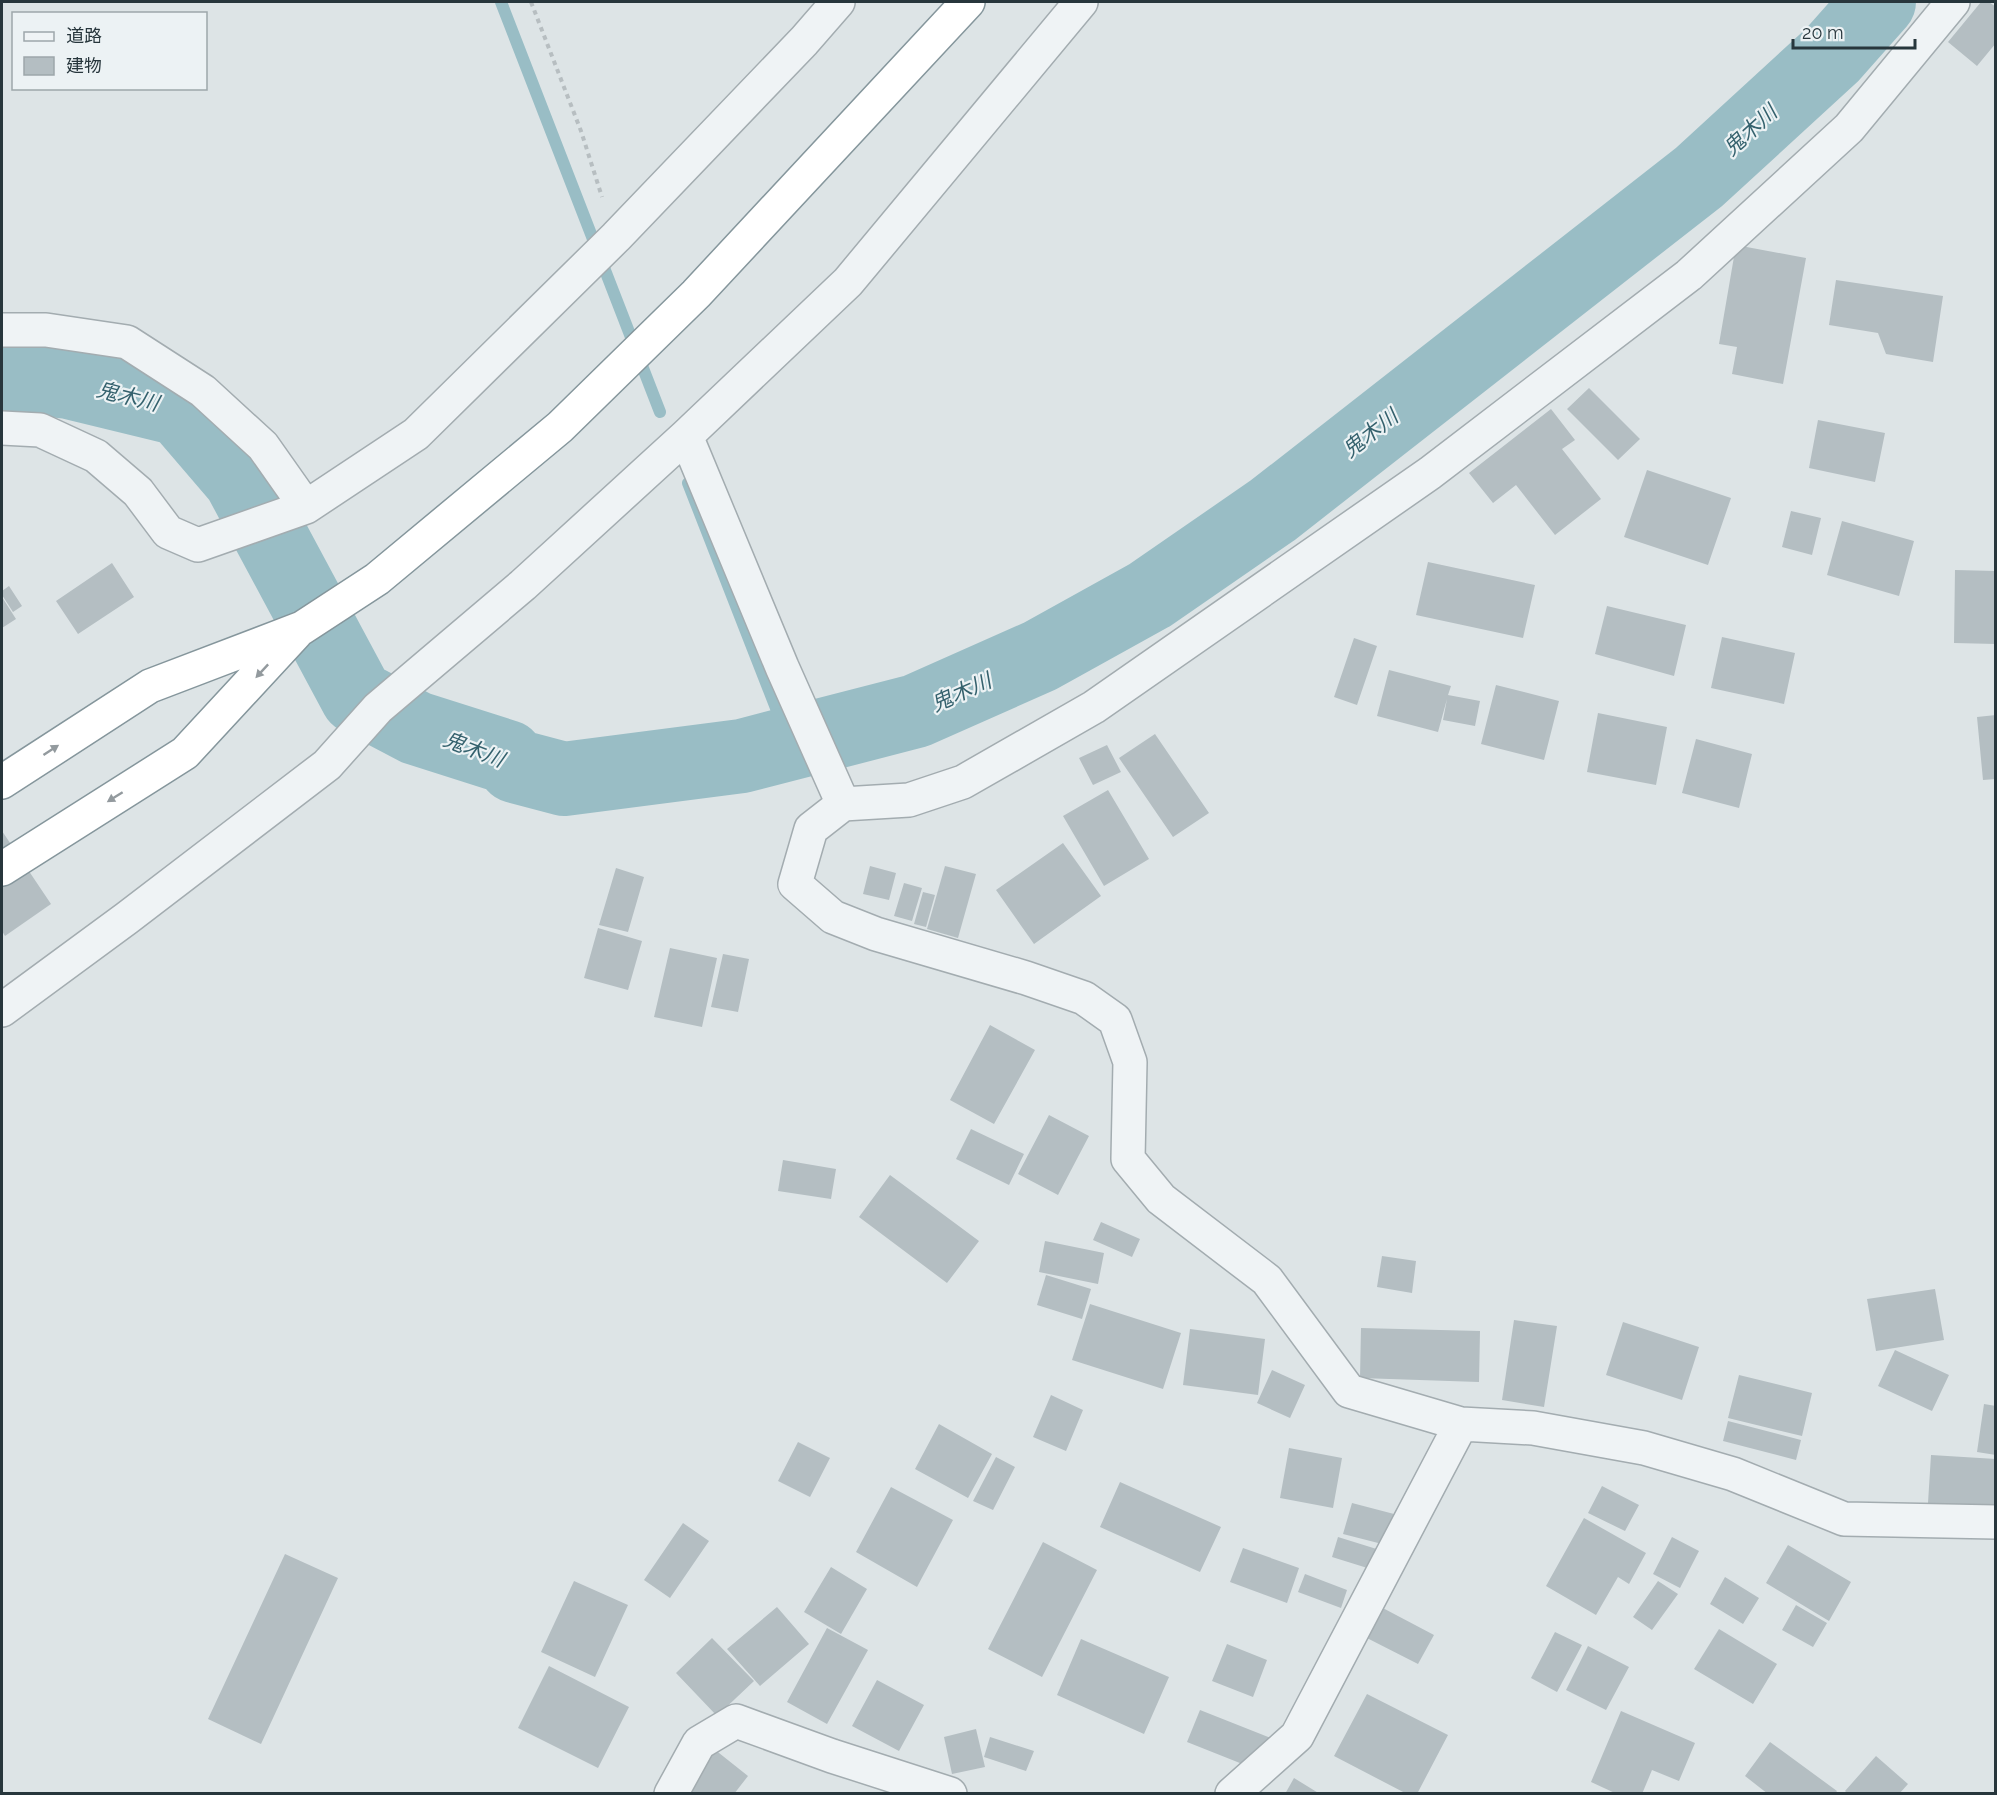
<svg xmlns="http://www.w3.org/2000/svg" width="1997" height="1795" viewBox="0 0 1997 1795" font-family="Raleway,'Noto Sans JP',sans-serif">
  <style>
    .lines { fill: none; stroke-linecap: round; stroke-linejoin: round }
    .stream { stroke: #99bdc5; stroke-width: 12 }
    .river { stroke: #99bdc5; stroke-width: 74 }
    .building { fill: #b4bec2 }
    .minor-casing { stroke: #a3acb0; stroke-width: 36 }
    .highway-casing { stroke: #85969c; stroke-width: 36 }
    .path { stroke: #b7bec1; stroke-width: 4; stroke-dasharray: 4.5 4.5; stroke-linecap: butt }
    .minor { stroke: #eff3f5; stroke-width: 33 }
    .highway { stroke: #fff; stroke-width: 33 }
    .oneway { fill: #939a9e }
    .labels { text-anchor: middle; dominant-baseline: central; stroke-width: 4.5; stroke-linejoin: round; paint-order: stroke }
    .water-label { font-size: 21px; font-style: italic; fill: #34616d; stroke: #ecf2f4 }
  </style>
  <rect width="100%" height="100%" fill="#dde4e6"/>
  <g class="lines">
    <path class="stream" d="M501 2 660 412
      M688 483 790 744"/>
    <path class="river" d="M2 375 69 382 180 409 240 479 357 697 416 728 507 757 515 766 564 779 742 756 916 711 1040 656 1150 595 1273 510 1699 177 1832 55 1879 2"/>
  </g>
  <path class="building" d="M1981 2H1989L1996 7V43L1977 66 1948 42Z
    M1736 245 1806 258 1783 384 1732 374 1737 347 1719 344Z
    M1836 280 1943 296 1933 362 1886 354 1878 333 1829 325Z
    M1589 388 1640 439 1618 460 1567 409Z
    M1551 409 1575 440 1562 449 1601 499 1555 535 1516 485 1493 503 1469 473Z
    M1818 420 1885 433 1875 482 1809 468Z
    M1647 470 1731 498 1708 565 1624 537Z
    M1791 511 1821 518 1812 555 1782 547Z
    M1842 521 1914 541 1899 596 1827 575Z
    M1428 562 1535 585 1523 638 1416 615Z
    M112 563 134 597 78 634 56 601Z
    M1955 570 1996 571V644L1954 643Z
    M9 586 22 606 13 612 2 595V591Z
    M2 597 16 619 2 628Z
    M1607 606 1686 625 1674 676 1595 654Z
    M1722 637 1795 653 1784 704 1711 688Z
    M1354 638 1377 646 1357 705 1334 697Z
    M1389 670 1451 686 1448 695 1480 701 1475 726 1443 720 1447 699 1438 732 1377 716Z
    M1496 685 1559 701 1544 760 1481 744Z
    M1598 713 1667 727 1656 785 1587 772Z
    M1996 715V779L1983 780 1977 717Z
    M1155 734 1209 813 1173 837 1119 758Z
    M1696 739 1752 754 1739 808 1682 793Z
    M1107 745 1121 772 1093 785 1079 758Z
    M1108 790 1149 859 1104 886 1063 816Z
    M2 831 51 904 5 936 2 931Z
    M1063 843 1101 896 1034 944 996 890Z
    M870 866 896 873 889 900 863 894Z
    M945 866 976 874 958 938 927 929Z
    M616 868 644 877 628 932 599 925Z
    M904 883 922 888 912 921 894 916Z
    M923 892 935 895 926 927 914 924Z
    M598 928 642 941 628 990 584 978Z
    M670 948 717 958 702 1027 654 1017Z
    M723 954 749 959 738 1012 711 1007Z
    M990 1025 1035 1050 994 1124 950 1100Z
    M1049 1115 1089 1136 1058 1195 1018 1174Z
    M971 1129 1024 1154 1009 1185 956 1159Z
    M783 1160 836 1169 831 1199 778 1191Z
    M890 1175 979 1241 947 1283 859 1217Z
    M1101 1222 1140 1239 1132 1257 1093 1240Z
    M1045 1241 1104 1253 1098 1284 1039 1272Z
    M1382 1256 1416 1261 1412 1293 1377 1287Z
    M1046 1275 1091 1289 1082 1319 1037 1305Z
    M1935 1289 1944 1340 1876 1351 1867 1299Z
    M1090 1304 1181 1333 1163 1389 1072 1360Z
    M1514 1320 1557 1326 1544 1407 1502 1400Z
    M1623 1322 1699 1347 1682 1400 1606 1375Z
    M1361 1328 1480 1331 1479 1382 1360 1378Z
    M1190 1329 1265 1339 1258 1395 1183 1385Z
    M1895 1350 1949 1375 1932 1411 1878 1386Z
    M1272 1370 1305 1385 1290 1418 1257 1403Z
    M1739 1375 1812 1393 1802 1436 1728 1418Z
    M1051 1395 1083 1410 1066 1451 1033 1437Z
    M1984 1404 1996 1406V1455L1977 1452Z
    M1728 1421 1801 1440 1796 1460 1723 1441Z
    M939 1424 992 1454 968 1498 915 1469Z
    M798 1442 830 1458 810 1497 778 1481Z
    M1289 1448 1342 1458 1333 1508 1280 1498Z
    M1931 1455 1996 1459V1509L1928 1503Z
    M996 1457 1015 1467 993 1510 973 1501Z
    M1120 1482 1221 1527 1200 1572 1100 1527Z
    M1602 1486 1639 1505 1625 1531 1588 1513Z
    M891 1487 953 1520 917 1587 856 1552Z
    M1352 1503 1394 1514 1386 1545 1343 1534Z
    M1584 1518 1646 1553 1629 1584 1618 1577 1596 1615 1546 1586Z
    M683 1523 709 1541 670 1598 644 1580Z
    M1338 1537 1383 1551 1377 1571 1332 1557Z
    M1672 1537 1699 1551 1680 1588 1653 1574Z
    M1043 1542 1097 1570 1042 1677 988 1649Z
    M1788 1545 1851 1582 1829 1621 1766 1583Z
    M1243 1548 1299 1568 1287 1603 1230 1582Z
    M285 1554 338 1578 261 1744 208 1719Z
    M831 1567 867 1589 841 1634 804 1612Z
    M1305 1574 1347 1590 1341 1608 1298 1592Z
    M1725 1577 1759 1598 1743 1624 1710 1604Z
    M574 1581 628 1605 595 1677 541 1652Z
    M1658 1581 1678 1594 1652 1630 1633 1617Z
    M1796 1605 1827 1623 1813 1647 1782 1630Z
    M1379 1606 1434 1635 1418 1664 1363 1636Z
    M777 1607 809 1644 760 1686 727 1649Z
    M827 1628 868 1650 827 1724 787 1702Z
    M1719 1629 1777 1664 1753 1704 1694 1669Z
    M1555 1632 1582 1645 1557 1692 1531 1678Z
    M712 1638 754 1681 717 1716 676 1673Z
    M1081 1639 1169 1677 1144 1734 1057 1695Z
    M1227 1644 1267 1660 1253 1697 1212 1681Z
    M1588 1646 1629 1667 1606 1710 1566 1690Z
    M549 1666 629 1707 598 1768 518 1728Z
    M877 1680 924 1705 899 1751 852 1726Z
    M1367 1694 1448 1735 1417 1794H1407L1334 1756Z
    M1200 1710 1273 1739 1260 1771 1187 1742Z
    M1621 1711 1695 1743 1679 1781 1652 1770 1642 1794H1617L1591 1782Z
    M976 1729 985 1767 952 1774 944 1737Z
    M990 1737 1034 1751 1026 1771 984 1757Z
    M1770 1742 1837 1791 1835 1794H1768L1745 1776Z
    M714 1749 748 1776 734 1794H679Z
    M1876 1756 1908 1784 1899 1794H1848L1845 1791Z
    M1294 1778 1320 1794H1285Z"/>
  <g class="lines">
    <g class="minor-casing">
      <path id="minor" d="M1953 2 1849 128 1689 275 1430 473 1094 707 963 782 909 800 843 804 811 829 795 884 833 917 876 934 1026 978 1084 998 1115 1020 1130 1062 1128 1159 1161 1199 1267 1280 1349 1391 1461 1424 1533 1428 1644 1448 1733 1474 1844 1519 1996 1522
        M2 330H46L127 342 203 391 263 446 306 507
        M2 428 40 430 96 456 138 492 168 532 198 545 306 507 416 434 616 237 804 41 838 2
        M686 436 782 667 843 804
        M2 1010 127 918 327 765 378 708 523 585 686 436 848 282 1081 2
        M671 1794 699 1743 736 1721 832 1756 950 1794
        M1232 1794 1297 1736 1461 1424"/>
    </g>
    <g class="highway-casing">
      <path id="highway" d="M2 782 150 686 302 628 377 579 560 427 696 294 968 2
        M2 869 185 753 296 633"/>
    </g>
    <path class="path" d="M531 2 581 131 602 197"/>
    <use href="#minor" class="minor"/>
    <use href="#highway" class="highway"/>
  </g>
  <defs><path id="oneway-solid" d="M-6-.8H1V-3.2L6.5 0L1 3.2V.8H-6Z" transform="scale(1.5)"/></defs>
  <g class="oneway">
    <use href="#oneway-solid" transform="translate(262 671) rotate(133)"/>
    <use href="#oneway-solid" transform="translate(51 750) rotate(-33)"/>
    <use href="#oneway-solid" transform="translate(115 797) rotate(148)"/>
  </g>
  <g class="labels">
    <g class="water-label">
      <text transform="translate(1750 130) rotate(-42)">鬼木川</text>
      <text transform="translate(128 396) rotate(14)">鬼木川</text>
      <text transform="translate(1370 433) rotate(-38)">鬼木川</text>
      <text transform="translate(961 692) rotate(-24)">鬼木川</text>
      <text transform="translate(474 749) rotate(21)">鬼木川</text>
    </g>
  </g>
  <rect width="1997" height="1795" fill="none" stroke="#27363c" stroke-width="6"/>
  <rect x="12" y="12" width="195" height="78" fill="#ecf2f4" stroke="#9da7aa" stroke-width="1.5"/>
  <rect x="24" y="32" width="30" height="9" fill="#eff3f5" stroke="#9da7aa" stroke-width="1.5"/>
  <text x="66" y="42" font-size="18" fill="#27363c">道路</text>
  <rect x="24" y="57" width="30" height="18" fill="#b4bec2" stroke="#9da7aa" stroke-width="1.5"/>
  <text x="66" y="72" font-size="18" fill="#27363c">建物</text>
  <path d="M1793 39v9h122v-9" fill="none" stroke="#27363c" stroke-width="3"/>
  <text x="1802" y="39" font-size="18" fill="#27363c" stroke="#ecf2f4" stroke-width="4.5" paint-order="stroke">20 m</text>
</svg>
